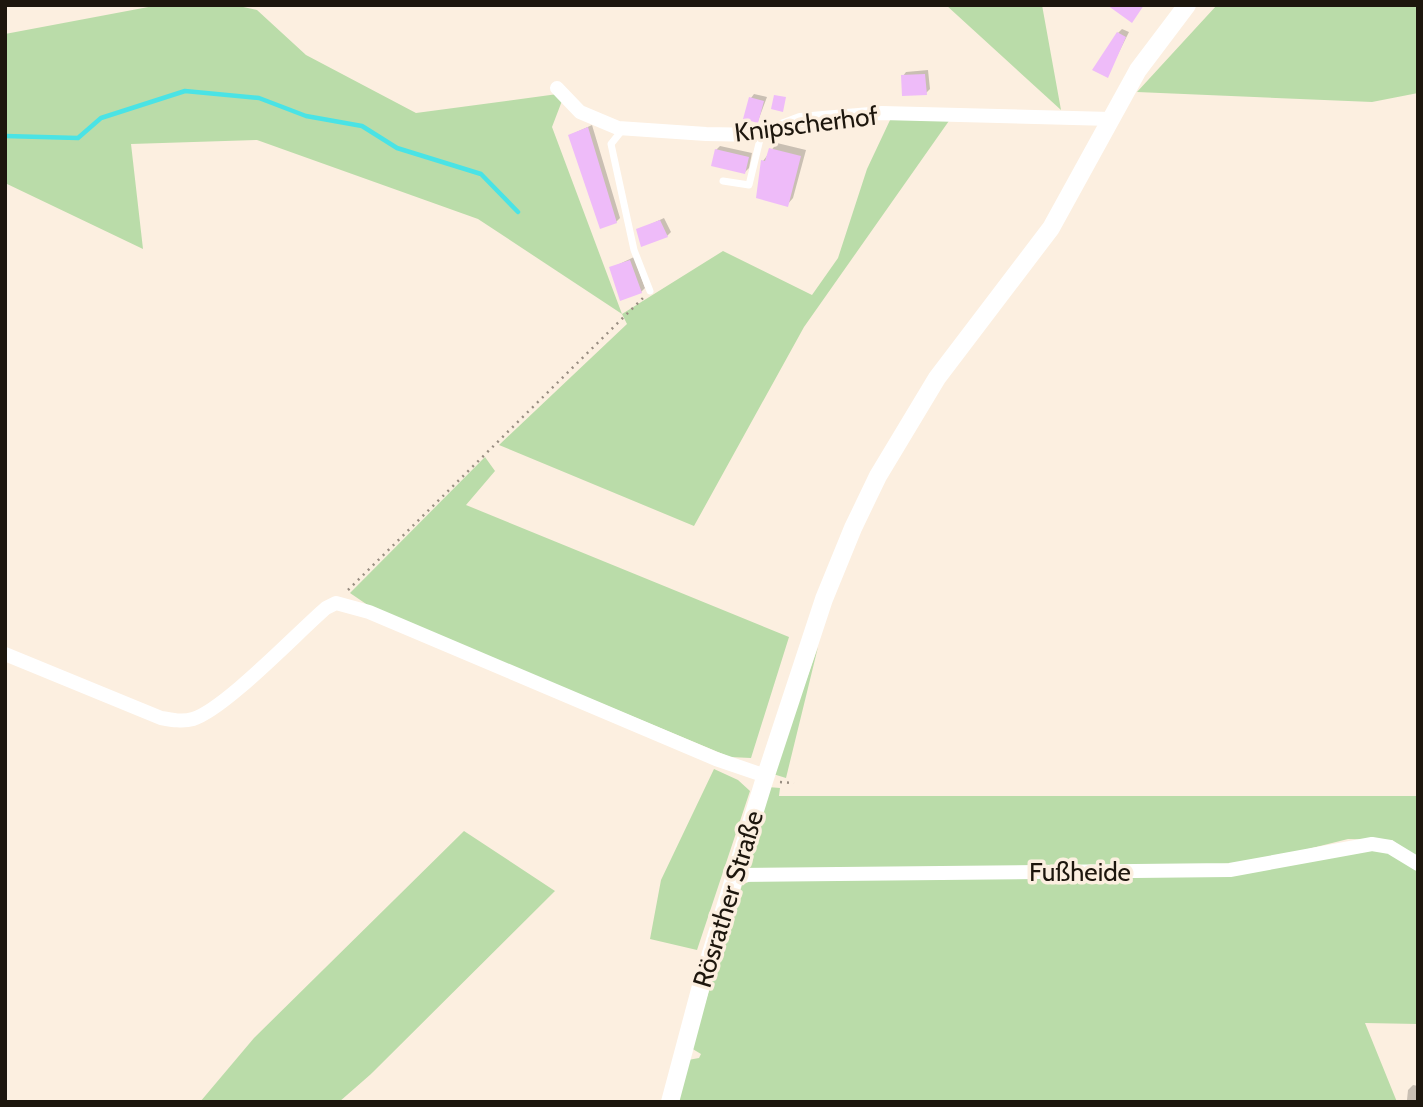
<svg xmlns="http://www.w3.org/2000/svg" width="1423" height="1107" viewBox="0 0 1423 1107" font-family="Cabin,sans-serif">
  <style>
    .green { fill: #badca9 }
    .shadow { fill: #0003 }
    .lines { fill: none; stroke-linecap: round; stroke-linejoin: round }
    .stream { stroke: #4ae3e5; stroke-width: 4.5 }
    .building { fill: #eebbf9 }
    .path { stroke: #988d81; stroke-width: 2.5; stroke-dasharray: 2 5; stroke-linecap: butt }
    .service { stroke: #fff; stroke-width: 7 }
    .minor { stroke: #fff; stroke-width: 14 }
    .tertiary { stroke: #fff; stroke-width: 18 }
    .labels { text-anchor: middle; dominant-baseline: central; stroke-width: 7; stroke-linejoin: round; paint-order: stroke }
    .street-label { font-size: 26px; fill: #1d160d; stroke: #fcefe0 }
  </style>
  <rect width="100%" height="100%" fill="#fcefe0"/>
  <path class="green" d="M159 5H234L257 10 306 55 416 113 565 93 552 127 622 314 723 251 812 295 838 258 867 169 891 118H951L804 327 694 526 499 445 627 324 622 314 478 219 257 140 131 144 143 249 5 183V34Z
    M946 5H1042L1061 110Z
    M1217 5H1418V93L1372 102 1137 92Z
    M485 457 495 471 466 505 789 637 751 758 730 757 372 608 350 593Z
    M818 647 786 778 773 774Z
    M714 769 738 780 750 791 697 950 650 939 661 880Z
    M768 787 780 788 779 796H1418V859L1392 840 1348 839 1256 862 1152 868 744 871Z
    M464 831 555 891 371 1074 339 1102H200L254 1038Z
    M1347 849H1387L1418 869V1024L1365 1023 1397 1102H678L688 1060 699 1058 701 1054 691 1048 742 885 755 879 1231 874Z"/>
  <path class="shadow" d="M1122 29 1129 32 1107 76 1118 33Z
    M928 70 930 89 926 93 903 76 906 72Z
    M754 94 767 97 758 121 751 98Z
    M592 125 620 218 616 222 570 135Z
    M777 143 806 150 793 198 787 205 763 161Z
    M720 146 752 153 749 168 745 172 716 150Z
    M664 218 671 232 667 236 638 230Z
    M634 257 645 288 641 292 611 268Z
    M1413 1085 1418 1086V1102L1407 1100 1408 1090Z"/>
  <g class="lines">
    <path class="stream" d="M5 136 78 138 101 118 185 91 259 98 306 116 362 126 397 148 481 174 518 212"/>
  </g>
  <path class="building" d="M1107 5H1144L1132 23Z
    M1117 32 1126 37 1108 78 1092 70Z
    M925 74 927 95 902 96 901 75Z
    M774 95 786 97 783 112 771 109Z
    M749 97 764 101 758 123 743 119Z
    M588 127 617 223 600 229 568 135Z
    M769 148 801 156 788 207 756 198 761 160 765 161Z
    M715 149 749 157 745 174 711 166Z
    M660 220 668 237 641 247 636 229Z
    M630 260 642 293 620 301 609 267Z"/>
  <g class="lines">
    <path class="path" d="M348 590 644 297
      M780 782 794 783"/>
    <path class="service" d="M623 129 611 144 634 250 650 291
      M723 181 749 185 761 135"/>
    <path class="minor" d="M557 88 580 112 618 128 706 134 761 135 800 120 882 113 1111 119
      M5 654 161 718C172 720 183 722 193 719 225 709 297 633 326 608L336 603 369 612 716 759 766 776
      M735 875 1230 870 1372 844 1390 847 1418 864"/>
    <path class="tertiary" d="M670 1102 701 986 764 781 824 599 853 528 878 476 937 378 1051 228 1138 70 1187 5"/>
  </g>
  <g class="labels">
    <g class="street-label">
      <text transform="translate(806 124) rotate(-7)">Knipscherhof</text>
      <text x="1080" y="872">Fußheide</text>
      <text transform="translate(728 899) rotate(-73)">Rösrather Straße</text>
    </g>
  </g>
  <rect width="1423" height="1107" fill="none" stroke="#1d160d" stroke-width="14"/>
</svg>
